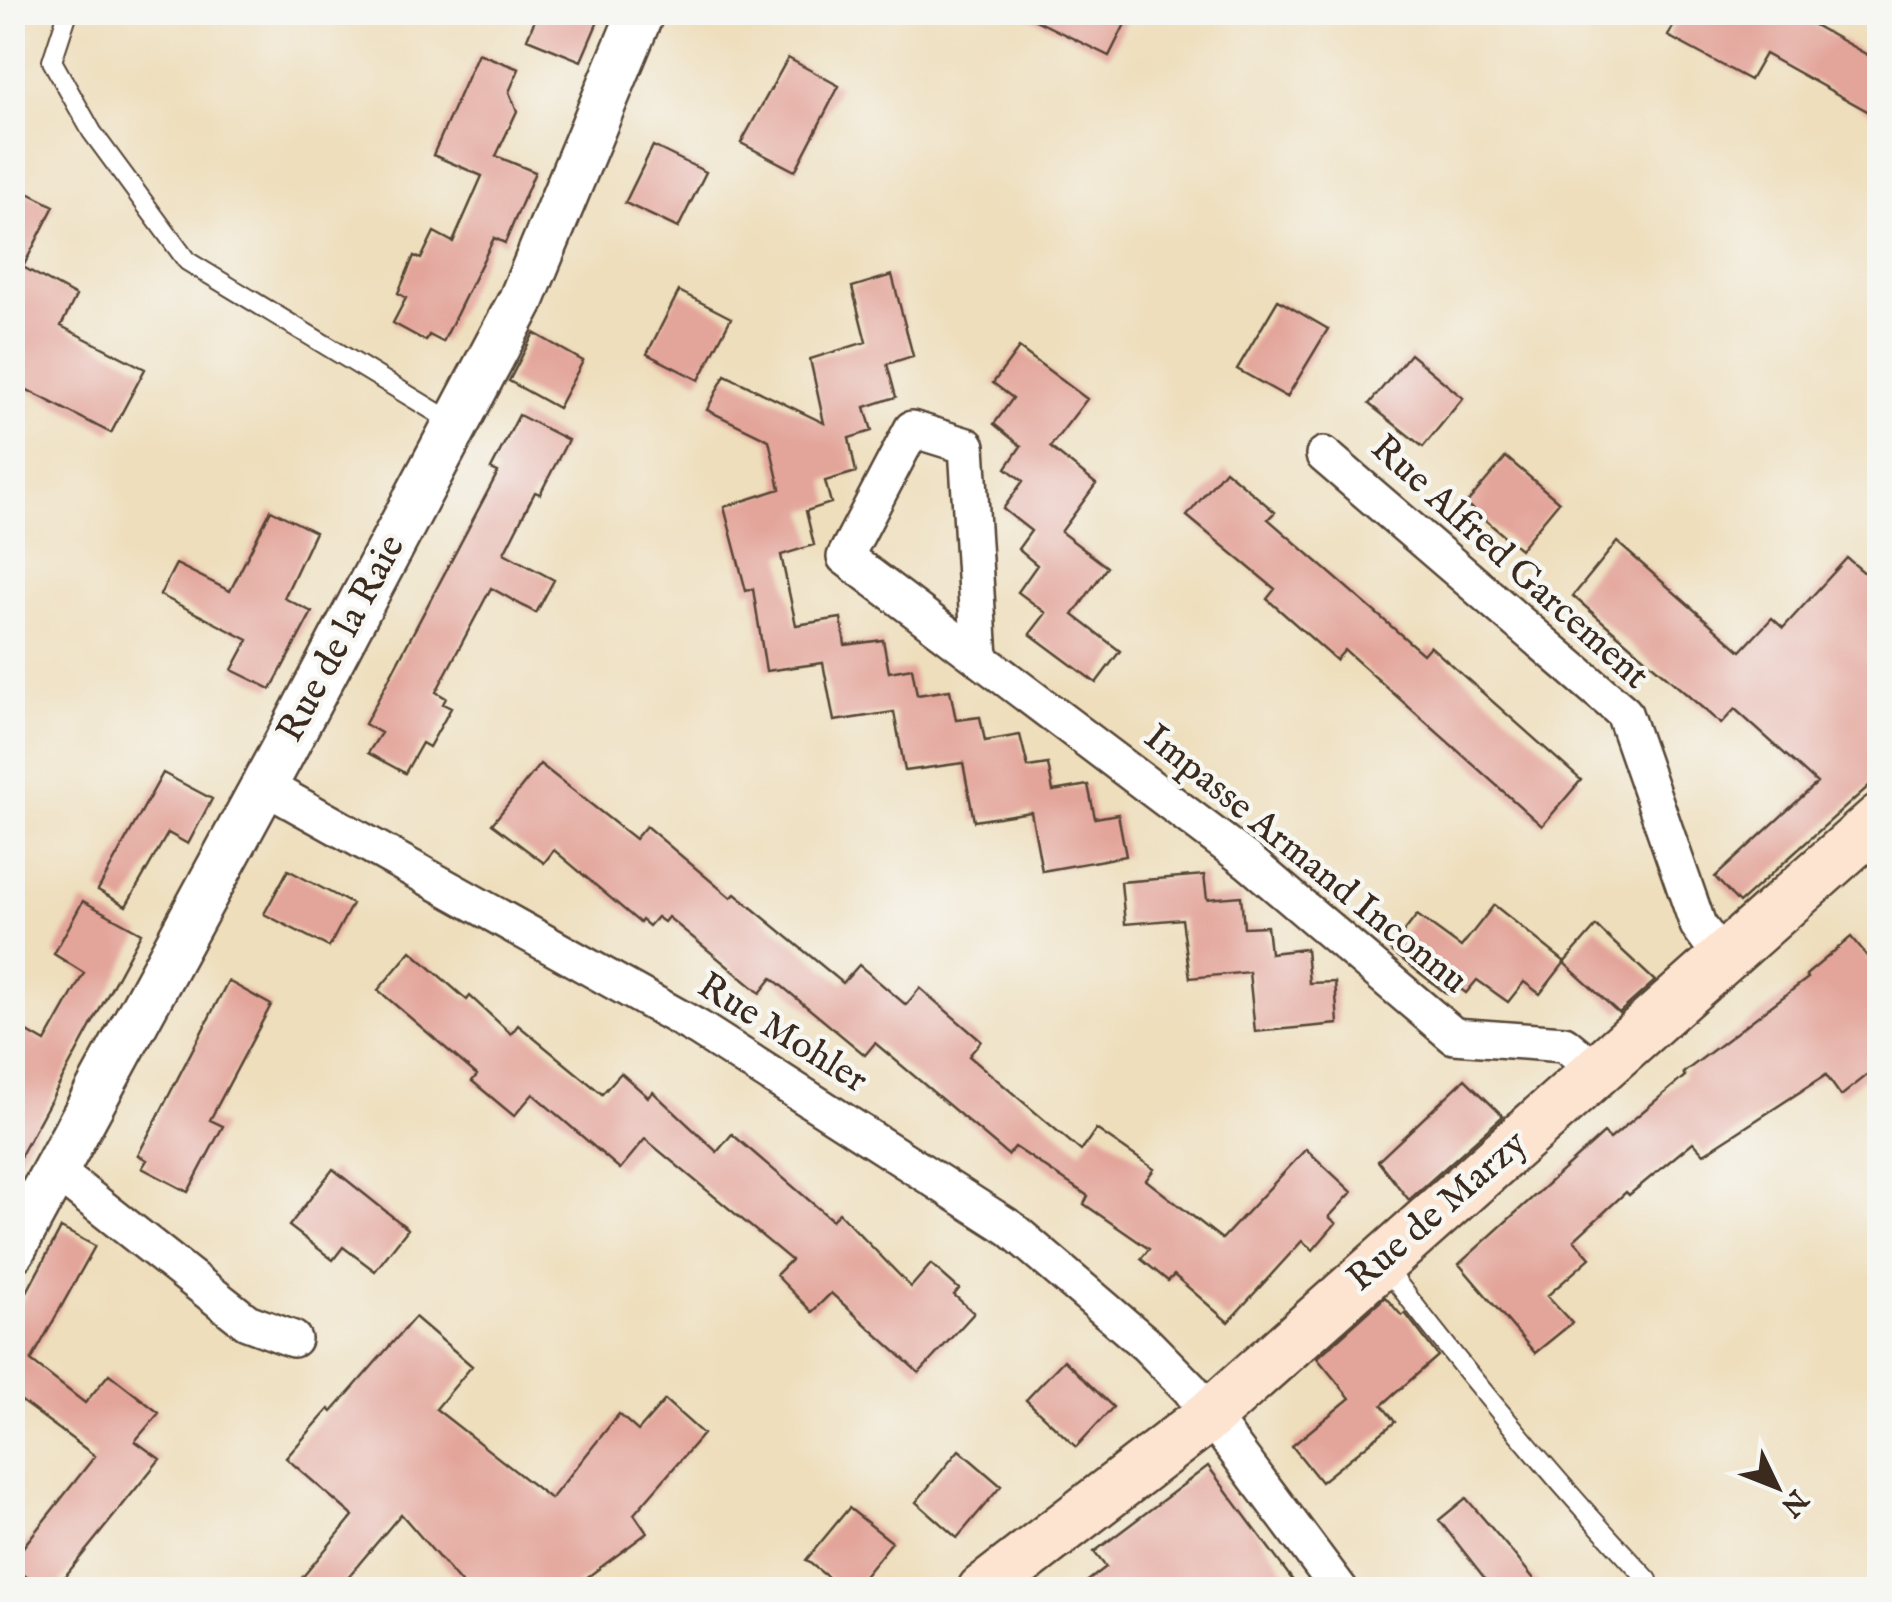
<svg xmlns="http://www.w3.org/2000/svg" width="1892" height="1602" viewBox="0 0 1892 1602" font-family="'IM FELL English',serif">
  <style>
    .building { fill: #e3a49a }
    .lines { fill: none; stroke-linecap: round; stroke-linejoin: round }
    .service-casing { stroke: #564536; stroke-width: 22 }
    .minor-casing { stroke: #564536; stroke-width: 40 }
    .tertiary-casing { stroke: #564536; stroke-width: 50 }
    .secondary-casing { stroke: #564536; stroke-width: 55 }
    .service { stroke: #fff; stroke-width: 18 }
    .minor { stroke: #fff; stroke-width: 35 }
    .tertiary { stroke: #fff; stroke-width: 45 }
    .secondary { stroke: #fde4d1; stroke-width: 50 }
    .labels { text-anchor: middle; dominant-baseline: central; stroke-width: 9; stroke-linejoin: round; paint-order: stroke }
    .street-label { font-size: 38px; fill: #3b2a1e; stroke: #f6f6f2 }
  </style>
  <rect width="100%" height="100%" fill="#f6f6f2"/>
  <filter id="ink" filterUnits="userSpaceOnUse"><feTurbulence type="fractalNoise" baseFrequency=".01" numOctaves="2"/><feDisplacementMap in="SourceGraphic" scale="20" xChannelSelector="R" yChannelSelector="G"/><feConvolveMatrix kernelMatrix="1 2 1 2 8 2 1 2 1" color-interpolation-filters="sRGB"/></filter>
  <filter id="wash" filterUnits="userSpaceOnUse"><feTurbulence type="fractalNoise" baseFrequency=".0048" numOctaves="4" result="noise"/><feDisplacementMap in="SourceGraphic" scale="40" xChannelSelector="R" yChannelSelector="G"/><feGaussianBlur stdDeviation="2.25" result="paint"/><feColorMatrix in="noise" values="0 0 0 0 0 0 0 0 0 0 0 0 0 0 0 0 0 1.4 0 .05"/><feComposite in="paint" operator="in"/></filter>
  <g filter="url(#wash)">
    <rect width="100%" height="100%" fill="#eedebc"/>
    <g id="blocks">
      <path class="building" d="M538 12H602L581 61 527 39Z
        M1019 12H1131L1109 56Z
        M1681 12H1791L1880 62V118L1765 54 1750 80 1707 57 1668 36Z
        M478 53 519 69 509 92 517 111 496 156 535 172 505 243 494 238 443 342 429 335 426 341 393 323 406 298 398 293 414 256 421 259 434 232 453 242 482 176 433 155Z
        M788 58 839 86 795 171 741 143Z
        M653 146 706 172 678 228 625 203Z
        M12 185 54 206 23 267 76 296 61 326 145 369 111 433 12 382Z
        M892 275 913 356 887 364 896 397 865 407 872 431 849 438 856 472 825 481 831 503 806 511 814 545 781 555 796 625 841 618 845 645 883 640 889 672 912 668 917 695 950 690 956 720 980 717 985 741 1020 735 1028 767 1048 764 1053 791 1088 785 1095 818 1118 814 1126 856 1042 871 1031 812 974 821 963 763 905 771 894 712 834 721 823 663 766 671 753 589 746 591 724 507 780 489 769 440 707 410 725 375 824 423 810 359 866 342 852 287Z
        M679 291 731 318 699 380 647 354Z
        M1278 300 1328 329 1287 397 1237 369Z
        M534 333 583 361 558 408 509 381Z
        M1019 348 1087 399 1050 447 1096 484 1061 532 1107 567 1073 615 1120 651 1096 683 1030 634 1046 613 1018 592 1037 565 1018 549 1031 531 1003 509 1023 481 1006 468 1021 446 994 424 1013 398 993 383Z
        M1410 354 1463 398 1423 447 1369 404Z
        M519 415 568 440 540 494 535 492 504 553 554 580 536 613 491 588 436 692 446 698 443 704 451 708 429 747 422 743 405 773 368 753 381 733 365 724 498 472 491 469Z
        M1506 457 1559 502 1520 549 1466 504Z
        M1225 470 1275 512 1268 519 1423 654 1430 646 1581 780 1542 826 1345 650 1336 660 1267 599 1275 589 1187 516Z
        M271 510 315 532 284 598 312 612 271 689 232 670 248 640 160 595 176 564 230 591Z
        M1617 542 1741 651 1772 618 1783 628 1847 558 1880 586V776L1739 903 1715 877 1817 783 1735 709 1721 724 1573 596Z
        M540 764 635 839 646 826 731 898 735 894 843 983 859 965 906 1005 920 988 981 1041 969 1056 1081 1151 1096 1129 1154 1169 1146 1180 1222 1239 1306 1149 1352 1192 1329 1217 1336 1223 1313 1250 1302 1241 1228 1322 1174 1275 1168 1281 1141 1259 1149 1249 1084 1204 1088 1196 1015 1147 1008 1155 875 1043 865 1055 772 978 760 993 668 917 664 922 657 917 649 926 642 920 640 923 554 850 544 863 492 824Z
        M163 773 212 799 188 844 168 833 126 906 98 890Z
        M288 870 352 904 329 947 264 914Z
        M1204 875 1207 899 1241 896 1244 927 1267 926 1270 953 1306 949 1309 983 1335 982 1338 1024 1255 1032 1249 972 1190 978 1182 919 1125 924 1121 882Z
        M83 901 141 933 12 1172V1023L45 1042 84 973 54 954Z
        M1494 905 1565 962 1540 994 1524 982 1508 1002 1477 980 1466 993 1454 984 1447 994 1390 950 1417 915 1461 947Z
        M1596 926 1655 981 1619 1013 1564 963Z
        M1851 937 1880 972V1065L1841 1096 1826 1075 1704 1154 1693 1142 1629 1195 1626 1192 1574 1240 1590 1258 1547 1296 1572 1323 1535 1353 1459 1264 1604 1133 1610 1139 1685 1076 1683 1073 1808 978 1806 975Z
        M411 951 467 1000 470 996 511 1034 518 1025 602 1094 621 1073 648 1097 653 1092 717 1152 732 1134 832 1220 839 1213 911 1287 931 1264 959 1289 954 1295 974 1313 919 1373 831 1293 812 1312 776 1275 791 1260 645 1139 620 1169 533 1094 514 1116 472 1081 477 1075 378 990Z
        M228 981 271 1005 210 1120 223 1126 188 1192 142 1168 147 1160 138 1155Z
        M1465 1079 1503 1116 1409 1200 1378 1161Z
        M333 1169 408 1229 375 1271 343 1247 333 1260 289 1226Z
        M61 1228 95 1246 31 1361 85 1403 109 1374 159 1413 135 1441 160 1459 54 1590H44L12 1566V1561L95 1456 12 1394V1320Z
        M1385 1297 1402 1316 1405 1313 1438 1356 1382 1405 1395 1422 1321 1482 1292 1446 1350 1398 1317 1358Z
        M415 1317 472 1366 436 1409 551 1499 619 1414 638 1431 665 1400 703 1434 634 1514 647 1533 570 1590H467L401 1514 337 1590H292L353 1516 286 1458 329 1409 332 1412Z
        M1064 1360 1113 1407 1076 1447 1026 1400Z
        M959 1450 1001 1486 957 1538 916 1502Z
        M1208 1466 1300 1590H1076L1106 1567 1094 1552Z
        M1466 1498 1512 1552 1543 1590H1494L1439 1520Z
        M849 1508 892 1542 853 1590H844L806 1560Z"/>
    </g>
  </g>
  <g filter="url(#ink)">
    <use href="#blocks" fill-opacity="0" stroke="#564536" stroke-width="2.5"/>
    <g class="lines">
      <g class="service-casing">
        <path id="service" d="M68 12 52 61 92 132 187 261 454 423
          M1385 1267C1467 1375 1555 1481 1648 1580"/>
      </g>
      <g class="minor-casing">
        <path id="minor" d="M1324 455 1624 713 1698 925 1723 959
          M980 658 967 446 912 429 845 557 1248 861 1454 1036 1564 1044 1597 1071
          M264 786 698 1028 1010 1228 1147 1345 1190 1389 1340 1590
          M54 1170 247 1322 293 1339"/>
      </g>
      <g class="tertiary-casing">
        <path id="tertiary" d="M12 1250 280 756 521 301 641 12"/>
      </g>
      <g class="secondary-casing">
        <path id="secondary" d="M983 1590 1210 1415 1880 819"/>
      </g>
      <use href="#service" class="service"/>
      <use href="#minor" class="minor"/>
      <use href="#tertiary" class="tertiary"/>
      <use href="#secondary" class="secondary"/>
    </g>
  </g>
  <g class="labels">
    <g class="street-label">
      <text transform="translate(1509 563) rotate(42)">Rue Alfred Garcement</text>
      <text transform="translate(342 639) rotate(-62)">Rue de la Raie</text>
      <text transform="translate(1305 860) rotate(39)">Impasse Armand Inconnu</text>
      <text transform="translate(782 1034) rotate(32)">Rue Mohler</text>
      <text transform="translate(1438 1212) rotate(-41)">Rue de Marzy</text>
    </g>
  </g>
  <rect width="1892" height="1602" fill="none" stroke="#f6f6f2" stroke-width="50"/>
  <g transform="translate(1777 1487) rotate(133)" stroke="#f6f6f2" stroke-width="8" paint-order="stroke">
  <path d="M0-8L18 38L0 25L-18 38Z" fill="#3b2a1e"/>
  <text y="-15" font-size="28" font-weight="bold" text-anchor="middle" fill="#3b2a1e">N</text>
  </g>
</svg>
